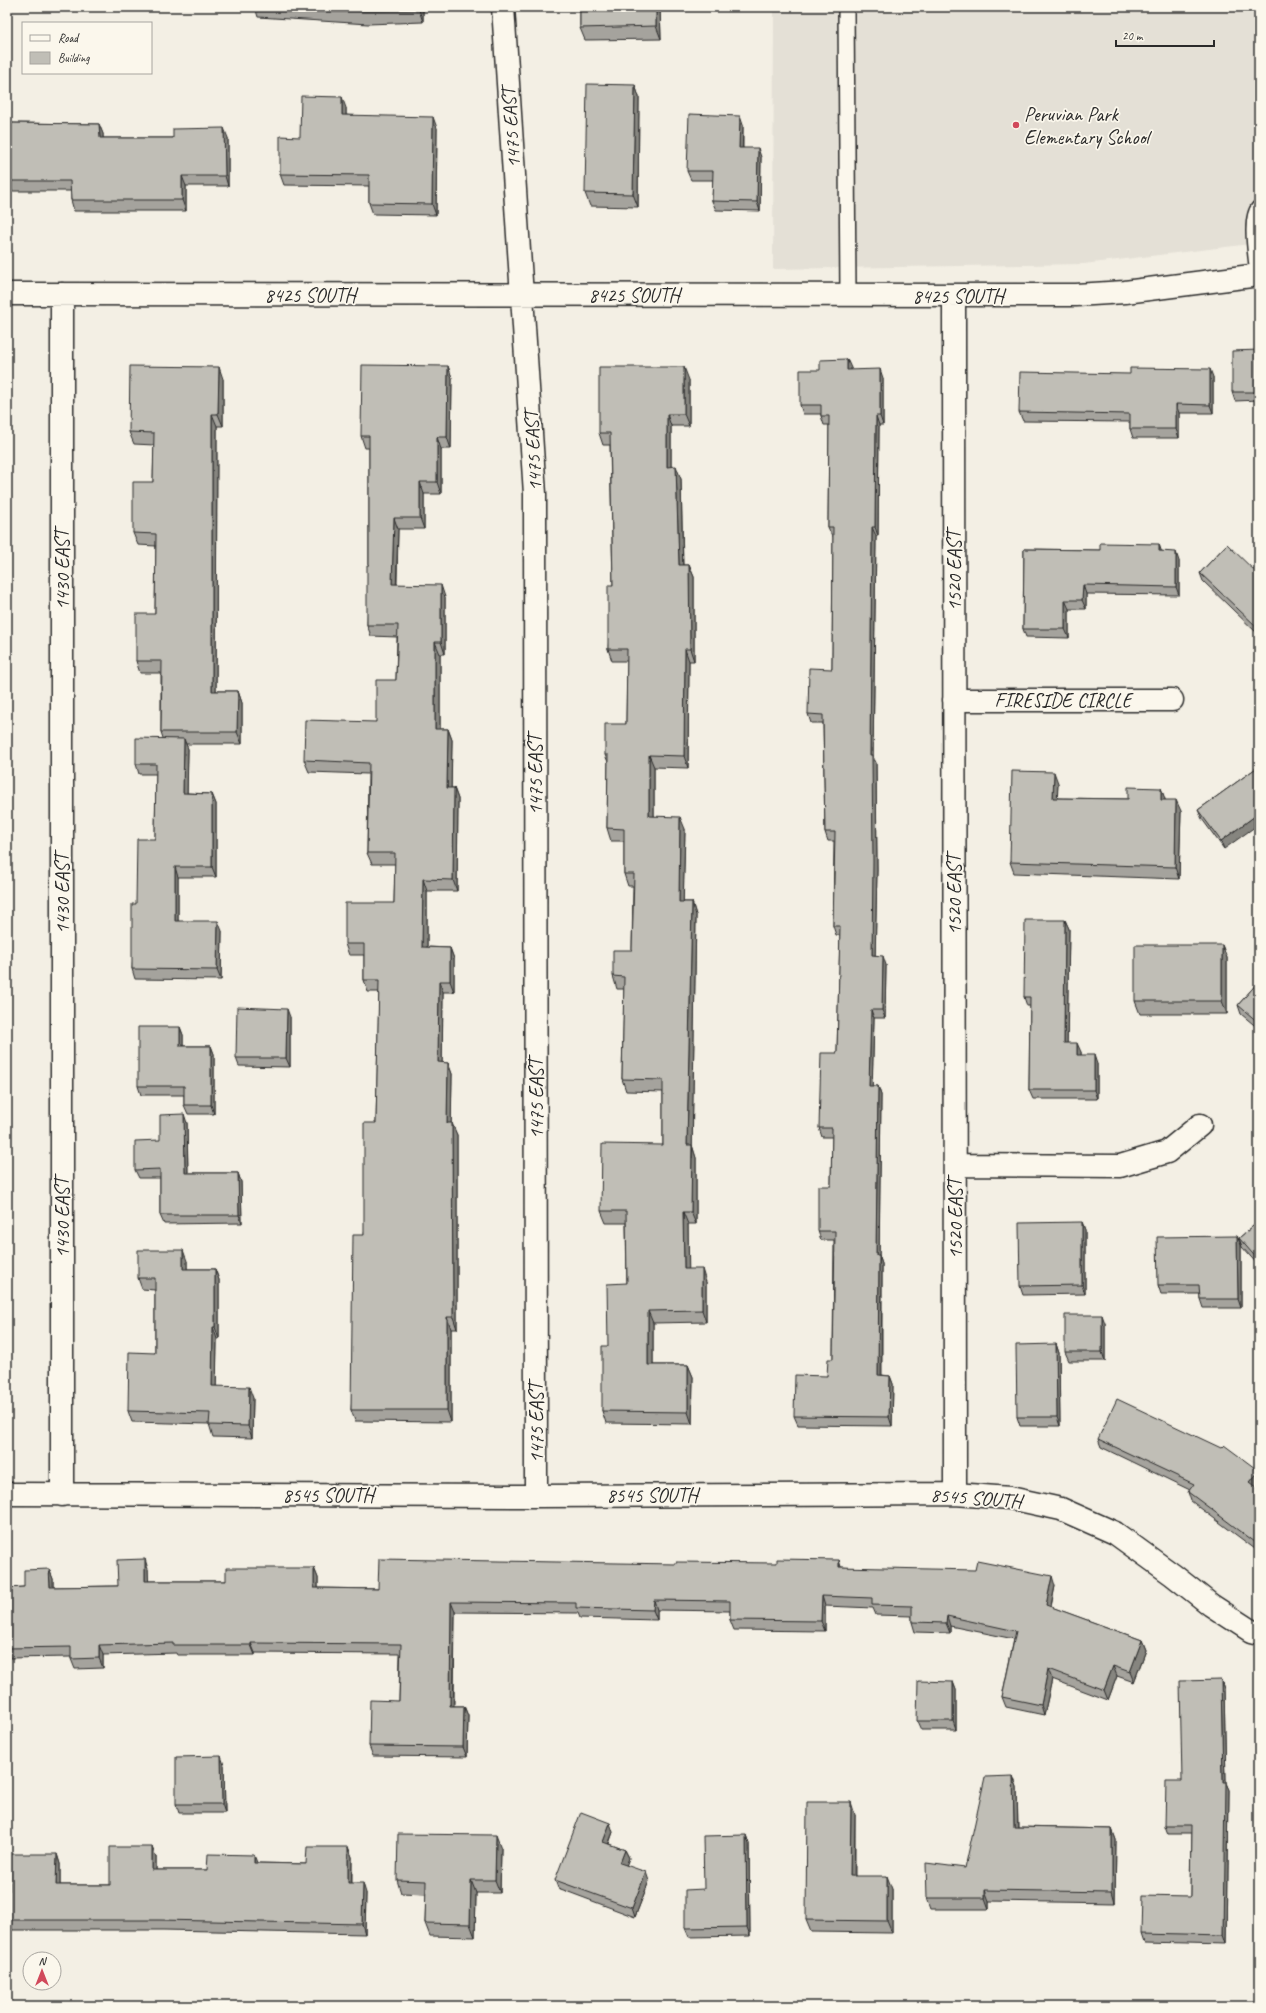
<svg xmlns="http://www.w3.org/2000/svg" width="1266" height="2013" viewBox="0 0 1266 2013" font-family="Caveat,sans-serif">
  <style>
    .built { fill: #e4e0d6 }
    .lines { fill: none; stroke-linecap: round; stroke-linejoin: round }
    .service-casing { stroke: #2b2b2b; stroke-width: 18 }
    .minor-casing { stroke: #2b2b2b; stroke-width: 25 }
    .service { stroke: #fbf7ec; stroke-width: 15 }
    .minor { stroke: #fbf7ec; stroke-width: 22 }
    .wall { fill: #a5a39d; stroke: #2b2b2b }
    .shaded-wall { fill: #86857f; stroke: #2b2b2b }
    .building { fill: #c0beb6; stroke: #2b2b2b }
    .poi-dot { fill: #d1495b; stroke: #fbf7ec; stroke-width: 1.5 }
    .labels { text-anchor: middle; dominant-baseline: central; stroke-width: 3.5; stroke-linejoin: round; paint-order: stroke }
    .poi-label { font-size: 20px; fill: #2b2b2b; stroke: #fbf7ec; text-anchor: start }
    .street-label { font-size: 20px; fill: #2b2b2b; stroke: #fbf7ec }
  </style>
  <rect width="100%" height="100%" fill="#f3efe4"/>
  <filter id="ink" filterUnits="userSpaceOnUse"><feTurbulence type="fractalNoise" baseFrequency=".025" numOctaves="2"/><feDisplacementMap in="SourceGraphic" scale="8" xChannelSelector="R" yChannelSelector="G"/><feConvolveMatrix kernelMatrix="1 2 1 2 8 2 1 2 1" color-interpolation-filters="sRGB"/></filter>
  <g filter="url(#ink)">
    <path class="built" d="M774 7H1259V243L1084 264 773 269Z"/>
    <g class="lines">
      <g class="service-casing">
        <path id="service" d="M846 7 848 295
          M1258 275C1257 260 1249 219 1259 208"/>
      </g>
      <g class="minor-casing">
        <path id="minor" d="M503 7 535 494 536 1496
          M7 294 1076 295 1125 292 1259 275
          M62 294V1495
          M954 296 955 1494
          M954 700H1172
          M955 1165 1120 1166 1167 1152 1200 1125
          M7 1494 536 1496 955 1494 1010 1498 1061 1509 1115 1533 1173 1575 1211 1605 1251 1631 1259 1633"/>
      </g>
      <use href="#service" class="service"/>
      <use href="#minor" class="minor"/>
    </g>
    <path class="wall" d="M255 7H423V22L368 24 258 17Z
      M580 7H660L661 39 585 40 580 28Z
      M635 85 639 97 638 207 590 206 585 193Z
      M346 108V115L437 128 436 215 373 214 369 203V186L284 185 280 174 300 137Z
      M7 123 99 124 103 134V138H228V186H186V211H74L71 200V191H7Z
      M743 125V148L761 157 760 211 716 210 712 201 713 180H691L687 171Z
      M1259 350V400L1235 401 1232 392Z
      M448 366 452 378 451 449H441V494H424V529H398L397 584 445 597V654H440V729H448L452 740 451 788H454L458 799 457 891H427V947L450 948 454 959V992H443L442 1063H448L452 1074 451 1123 457 1135V1329H451V1422L355 1421 351 1410 364 1235 376 1123 379 992H368L364 980V955H349L345 944 394 903 395 864H372L367 853 368 774 309 772 304 760 376 722 396 680 397 637 371 636 367 625 369 565V448H365L361 436Z
      M851 368V370L883 378V425H879L878 536H876L873 757 876 763 877 870 875 955 886 965 885 1018H874L872 1086H878L881 1095 879 1255 882 1264V1375L890 1376 893 1384 892 1426 798 1425 794 1416 827 1376 833 1359 834 1240H821L818 1231 831 1186 832 1137H822L819 1128 837 1053 840 935H836L833 926 834 841H828L825 832 823 723H811L808 714 832 669 833 536H832L828 527 829 425H824L821 416V414H803L800 405Z
      M1213 377V413H1179V438H1133L1130 429V422L1023 421 1019 412Z
      M223 379V426H217L216 691H238L242 703V744H186L188 749 187 793 212 794 216 804V877H178V921L222 931 221 980 135 979 132 969 136 904 155 839 156 774H139L136 764 163 738 161 732V673H140L136 661 155 614 156 546 138 545 133 533 153 482 154 445 134 444 129 432Z
      M689 380V426H671V466L681 479 683 565H689L694 577V661H689L688 768 654 767V816L685 829 683 902H692L696 915 692 1145 696 1158V1224H688V1269L706 1282V1322L653 1323V1365H688L693 1377 692 1424 606 1423 602 1411 608 1346 627 1283 626 1223H606L601 1211 663 1145V1092L626 1091 622 1079 624 989H617L613 976 632 950 633 886H628L624 874V841H611L607 828 608 762 605 755 626 724 627 661H612L608 649 613 585 610 445H603L599 433Z
      M1227 544 1259 635 1203 581 1200 573Z
      M1024 549 1162 551 1179 561V595L1086 594V609H1069V638L1026 637 1023 629Z
      M1259 766 1224 849 1202 819 1198 810Z
      M1058 783 1057 798 1128 799 1161 788 1165 800 1181 811 1179 879 1014 873 1010 862Z
      M1065 920 1069 929 1067 1043 1081 1052V1055L1097 1064V1099H1033L1029 1090 1030 1006H1027L1024 997Z
      M1222 945 1227 958V1014H1140L1135 1001Z
      M1259 981V1029L1241 1014 1238 1005Z
      M290 1017V1067L239 1066 236 1058Z
      M180 1027 183 1035V1046H211L214 1054V1114H188L184 1105V1095H141L138 1086Z
      M187 1123 188 1173H238L241 1182 242 1223 164 1224 160 1215V1178H139L135 1170 160 1140Z
      M1259 1221V1266L1242 1247 1239 1238Z
      M1082 1222 1085 1230V1294L1023 1295 1020 1286Z
      M1237 1236 1241 1245V1308H1203L1200 1299V1294H1161L1158 1285Z
      M187 1261V1269H215L219 1280V1339H217L216 1386 253 1398 252 1438 213 1437 209 1424 132 1422 128 1411 155 1353V1290L142 1289 138 1278Z
      M1105 1323V1361H1069L1065 1352Z
      M1056 1344 1059 1353 1060 1426H1020L1017 1417Z
      M1098 1439 1259 1472V1483L1256 1487 1259 1489V1552L1191 1501 1188 1492 1190 1490 1101 1447Z
      M841 1567 1055 1586 1051 1607 1142 1640 1146 1650 1134 1682 1117 1676 1108 1700 1052 1679 1044 1715 1006 1707 1002 1697 1014 1639 950 1626V1633L915 1632 912 1622V1616L876 1615 873 1608 825 1606V1631L734 1630 730 1620V1611L657 1610V1620L580 1618 578 1613 455 1612 454 1706H464L468 1716 467 1757 373 1756 369 1746 399 1701 400 1654 255 1653V1655H177L176 1653 103 1655V1668L75 1669 71 1659V1657L7 1658V1588L24 1587 49 1569 53 1579V1587L118 1586 148 1569V1581H226L314 1568 318 1578V1588L378 1589Z
      M1221 1680 1224 1689 1226 1783 1229 1790 1227 1945 1144 1943 1141 1934 1190 1897 1191 1834H1168L1165 1826Z
      M953 1682 956 1690V1730H921L917 1721Z
      M224 1765 225 1813H179L176 1804Z
      M1013 1776 1017 1787 1018 1827 1112 1829 1116 1840 1115 1903 989 1901V1909H931L927 1898 965 1868Z
      M855 1815V1876L892 1889V1933L811 1932 806 1920Z
      M613 1832 609 1844 625 1850 629 1858 626 1865 649 1881 635 1917 558 1888 555 1880Z
      M746 1835 749 1844 750 1936 689 1937 685 1928 704 1889Z
      M348 1847 352 1857V1883L366 1893 365 1934 163 1930H7V1891H9L57 1854 60 1864V1885H110L156 1857V1870H207L257 1863 306 1864Z
      M501 1848 500 1893H476L475 1937 430 1936 425 1923 426 1894 401 1893 397 1880Z"/>
    <path class="shaded-wall" d="M419 7H423V22L419 10Z
      M656 7H660L661 39 656 26Z
      M635 85 639 97 638 207 633 194Z
      M342 97 346 108V126L342 115Z
      M740 116 743 125 742 157 739 148Z
      M433 117 437 128 436 215 432 204Z
      M99 124 103 134V149L100 138Z
      M224 128 228 138V186L225 176Z
      M758 148 761 157 760 211 757 202Z
      M182 176 186 186V211L182 200Z
      M847 359 851 368V379L847 370Z
      M448 366 452 378 451 449 447 437Z
      M219 367 223 379V426L218 414Z
      M684 367 689 380V426L684 414Z
      M880 369 883 378V425L880 416Z
      M1210 369 1213 377V413L1210 405Z
      M1176 404 1179 413V438L1176 429Z
      M212 414 217 426 216 703 212 691Z
      M667 414 671 426V479L667 467Z
      M876 416 879 425 878 536 875 527Z
      M437 437 441 449V494L437 482Z
      M676 466 681 479 683 577 679 565Z
      M420 482 424 494V529L420 518Z
      M394 518 398 529 396 595 392 584Z
      M872 527 876 536 873 757 876 763 877 870 875 964 872 955 870 755Z
      M1159 544 1162 553 1159 551Z
      M1176 552 1179 561V595L1176 587Z
      M689 565 694 577V661L690 649Z
      M441 585 445 597V654L441 642Z
      M1083 585 1086 594V609L1082 600Z
      M1065 600 1069 609V638L1065 629Z
      M1259 623V635L1256 626Z
      M435 642 440 654V740L435 729Z
      M685 649 689 661 688 768 684 756Z
      M238 691 242 703V744L237 732Z
      M448 729 452 740 451 799 447 788Z
      M184 739 188 749 187 803 183 793Z
      M649 755 654 767V828L649 816Z
      M1054 772 1058 783 1057 809 1053 798Z
      M454 788 458 799 457 891 453 880Z
      M1161 788 1165 799V811L1161 800Z
      M212 794 216 804V877L212 867Z
      M1176 800 1181 811 1179 879 1175 867Z
      M1259 813V824L1224 849 1221 841Z
      M680 817 685 829 683 914 679 902Z
      M175 867 178 877V931L175 921Z
      M423 879 427 891V959L422 947Z
      M692 902 696 915 692 1158 687 1145Z
      M1065 920 1069 929 1067 1052 1064 1043Z
      M218 921 222 931 221 980 217 970Z
      M1222 945 1227 958V1014L1222 1001Z
      M450 948 454 959V992L450 981Z
      M883 956 886 965 885 1018 882 1010Z
      M439 981 443 992 442 1074 438 1062Z
      M287 1009 290 1017V1067L286 1058Z
      M871 1010 874 1018 872 1095 869 1086Z
      M180 1027 183 1035V1054L180 1046Z
      M1077 1043 1081 1052V1064L1077 1055Z
      M211 1046 214 1054V1114L211 1105Z
      M1094 1055 1097 1064V1099L1094 1090Z
      M448 1063 452 1074 451 1135 447 1123Z
      M878 1086 881 1095 879 1264 876 1255Z
      M184 1114 187 1123 188 1182 185 1173Z
      M452 1123 457 1135V1329L453 1317Z
      M692 1145 696 1158V1224L691 1212Z
      M238 1173 241 1182 242 1223 239 1215Z
      M683 1212 688 1224 689 1282 684 1269Z
      M1082 1222 1085 1230V1294L1082 1285Z
      M1237 1236 1241 1245V1308L1238 1299Z
      M183 1250 187 1261V1280L183 1269Z
      M879 1255 882 1264 881 1384 878 1375Z
      M215 1269 219 1280V1339L215 1327Z
      M702 1269 706 1282V1322L702 1310Z
      M648 1311 653 1323V1377L648 1365Z
      M1102 1315 1105 1323V1361L1102 1352Z
      M447 1317 451 1329V1422L447 1410Z
      M213 1327 217 1339 216 1397 212 1386Z
      M1056 1344 1059 1353 1060 1426 1057 1417Z
      M688 1365 693 1377 692 1424 688 1412Z
      M890 1376 893 1384 892 1426 889 1417Z
      M249 1387 253 1398 252 1438 248 1426Z
      M1259 1471V1483L1253 1491 1250 1482Z
      M145 1559 148 1569 149 1591 145 1581Z
      M839 1560 842 1570 839 1567Z
      M314 1568 318 1578V1598L314 1588Z
      M49 1569 53 1579V1597L50 1587Z
      M1052 1576 1055 1586 1049 1615 1046 1605Z
      M822 1596 825 1606V1631L821 1621Z
      M654 1600 657 1610V1620L653 1610Z
      M451 1602 455 1612 453 1716 450 1706Z
      M947 1616 950 1626V1633L946 1623Z
      M1142 1640 1146 1650 1134 1682 1130 1672Z
      M251 1643 255 1653V1655L251 1645Z
      M99 1645 103 1655V1668L99 1658Z
      M1113 1666 1117 1676 1108 1700 1104 1690Z
      M1048 1669 1052 1679 1044 1715 1041 1705Z
      M1221 1680 1224 1689 1226 1783 1229 1790 1227 1945 1224 1936 1223 1782Z
      M953 1682 956 1690V1730L953 1721Z
      M464 1706 468 1716 467 1757 463 1747Z
      M221 1756 224 1765 225 1813 222 1804Z
      M1013 1776 1017 1787 1018 1838 1014 1827Z
      M851 1802 855 1815 854 1889 850 1876Z
      M610 1823 613 1832 606 1850 603 1842Z
      M1112 1829 1116 1840 1115 1903 1112 1892Z
      M496 1835 501 1848 500 1893 495 1880Z
      M746 1835 749 1844 750 1936 747 1927Z
      M152 1847 156 1857V1880L152 1870Z
      M348 1847 352 1857 351 1893 348 1883Z
      M625 1850 629 1858 624 1872 620 1863Z
      M57 1854 60 1864V1895L56 1885Z
      M254 1855 258 1865 254 1863Z
      M646 1872 649 1881 635 1917 632 1908Z
      M887 1876 892 1889V1933L887 1921Z
      M471 1880 476 1893 475 1937 470 1924Z
      M363 1883 366 1893 365 1934 362 1924Z
      M985 1890 989 1901V1909L985 1898Z"/>
    <path class="building" d="M301 7H419V10L364 11Z
      M580 7H656V26L580 28Z
      M587 84 635 85 633 194 585 193Z
      M301 96 342 97V115L433 117 432 204 369 203V175L280 174V136L300 137Z
      M689 114 740 116 739 148H758L757 202 712 201 713 171H687Z
      M7 123 99 124 100 138H173V129L224 128 225 176H182V200H71L70 181H7Z
      M1259 350V392H1232V351Z
      M847 359V370L880 369V416H876L875 527H872L870 755H872L873 862 872 955 883 956 882 1010H871L869 1086H878L876 1255H879L878 1375 890 1376 889 1417 794 1416 795 1375 827 1376 828 1359H833L835 1231H818V1186H831L832 1128H819L821 1053H837L840 926H833L835 832H825L823 715 808 714 809 668 832 669 833 527H828L829 416H821V405H800V370H820V360Z
      M362 365 448 366 447 437H437V482H420V518H394L392 584 441 585V642H435V729H448L447 788H454L453 880 423 879 422 947 450 948V981H439L438 1062 448 1063 447 1123H452L453 1317H447V1410H351L353 1235H364V1123H376L379 980H364V944H345V903H394L395 853H367L369 763 304 760 305 720 376 722V680H396L398 625H367V565H369V436H361Z
      M130 366 219 367 218 414H212V691H238L237 732H161L162 661H136V614H155L156 534 133 533V482H153L154 433 129 432Z
      M599 367H684V414H667V467L676 466 679 565H689L690 649H685L684 756 649 755V816L680 817 679 902H692L687 1145H692L691 1212H683L684 1269H702V1310L648 1311V1365H688V1412L602 1411V1346H608L607 1284 627 1283 626 1211H601L602 1144 663 1145V1080L622 1079 624 977 613 976V950H632L634 874H624V829L607 828 608 755H605V724H626L627 649H608V585H613L610 433H599Z
      M1130 368 1210 369V405L1176 404V429H1130V414L1019 412 1020 372 1130 374Z
      M1100 543 1159 544V551L1176 552V587L1083 585 1082 600H1065V629H1023L1024 549 1100 550Z
      M1227 544 1259 575V623L1256 626 1200 573Z
      M136 738 184 739 183 793 212 794V867H175V921H218L217 970 132 969V904H136L137 839H155L156 764H136Z
      M1259 766V813L1221 841 1198 810Z
      M1012 771 1054 772 1053 798 1128 799V787L1161 788V800H1176L1175 867 1010 862Z
      M1025 920H1065L1064 1043H1077V1055H1094V1090H1029L1030 997H1024Z
      M1135 945H1222V1001H1135Z
      M1259 981V1023L1238 1005Z
      M237 1007 287 1009 286 1058H236Z
      M138 1027H180V1046H211V1105H184V1086H138Z
      M184 1114 185 1173H238L239 1215H160V1169L135 1170V1141L160 1140V1115Z
      M1259 1221V1261L1239 1238Z
      M1082 1222V1285L1020 1286 1019 1223Z
      M1237 1236 1238 1299H1200L1199 1285H1158L1157 1237Z
      M138 1250H183V1269H215V1327H213L212 1386 249 1387 248 1426 209 1425 210 1413 128 1411 129 1352 155 1353V1278H138Z
      M1065 1315H1102V1352H1065Z
      M1056 1344 1057 1417H1017L1016 1345Z
      M1117 1399 1221 1448 1224 1445 1259 1471 1250 1482 1259 1489V1545L1188 1492 1194 1484 1098 1439Z
      M145 1559V1581H226V1568H314V1588L378 1589 379 1559 676 1564V1562L777 1563V1559L839 1560V1567L975 1570 977 1561 1052 1576 1046 1605 1142 1640 1130 1672 1113 1666 1104 1690 1048 1669 1041 1705 1002 1697 1016 1631 947 1616 946 1623 912 1622V1606L872 1605V1598L822 1596 821 1621 730 1620V1601L654 1600 653 1610 576 1608V1603L451 1602 450 1706H464L463 1747 369 1746 370 1700 399 1701 401 1644 251 1643V1645H173V1643L99 1645V1658L71 1659V1647L7 1648V1588L24 1587V1570L49 1569 50 1587 118 1586 117 1560Z
      M1221 1680 1223 1782H1226L1224 1936 1141 1934 1142 1896 1190 1897 1191 1826H1165L1166 1781H1182L1180 1681Z
      M918 1681 953 1682V1721H917Z
      M221 1756 222 1804H176V1757Z
      M1013 1776 1014 1827 1112 1829V1892L985 1890V1898H927L926 1863 965 1868 985 1777Z
      M807 1802H851L850 1876H887V1921L806 1920Z
      M581 1812 610 1823 603 1842 625 1850 620 1863 646 1872 632 1908 555 1880Z
      M398 1834 496 1835 495 1880H471L470 1924 425 1923 426 1881 397 1880Z
      M746 1835 747 1927 685 1928V1890L704 1889 703 1836Z
      M110 1847H152V1870H207L208 1854 254 1855V1863L306 1864 307 1847H348V1883H363L362 1924 159 1920H7V1891H9L10 1854H57L56 1885H110Z"/>
  </g>
  <circle class="poi-dot" cx="1016" cy="125" r="4"/>
  <g class="labels">
    <g class="poi-label">
      <text x="1024" y="114">Peruvian Park<tspan x="1024" dy="23">Elementary School</tspan></text>
    </g>
    <g class="street-label">
      <text transform="translate(511 128) rotate(-94)">1475 EAST</text>
      <text x="310" y="295">8425 SOUTH</text>
      <text x="634" y="295">8425 SOUTH</text>
      <text x="958" y="296">8425 SOUTH</text>
      <text transform="translate(533 451) rotate(-93)">1475 EAST</text>
      <text transform="translate(62 570) rotate(-90)">1430 EAST</text>
      <text transform="translate(954 571) rotate(-90)">1520 EAST</text>
      <text x="1063" y="700">FIRESIDE CIRCLE</text>
      <text transform="translate(535 775) rotate(-90)">1475 EAST</text>
      <text transform="translate(62 894) rotate(-90)">1430 EAST</text>
      <text transform="translate(954 895) rotate(-90)">1520 EAST</text>
      <text transform="translate(536 1099) rotate(-90)">1475 EAST</text>
      <text transform="translate(62 1218) rotate(-90)">1430 EAST</text>
      <text transform="translate(955 1219) rotate(-90)">1520 EAST</text>
      <text transform="translate(536 1423) rotate(-90)">1475 EAST</text>
      <text x="328" y="1495">8545 SOUTH</text>
      <text x="652" y="1495">8545 SOUTH</text>
      <text transform="translate(976 1498) rotate(4)">8545 SOUTH</text>
    </g>
  </g>
  <rect width="1266" height="2013" fill="none" stroke="#fbf7ec" stroke-width="24"/>
  <rect x="12" y="12" width="1242" height="1989" fill="none" stroke="#2b2b2b" stroke-width="1.5" filter="url(#ink)"/>
  <rect x="22" y="22" width="130" height="52" fill="#fbf7ec" stroke="#a8a59f"/>
  <rect x="30" y="35" width="20" height="6" fill="#fbf7ec" stroke="#a8a59f"/>
  <text x="58" y="42" font-size="12" fill="#2b2b2b">Road</text>
  <rect x="30" y="52" width="20" height="12" fill="#c0beb6" stroke="#a8a59f"/>
  <text x="58" y="62" font-size="12" fill="#2b2b2b">Building</text>
  <g transform="translate(42 1971)"><circle r="19" fill="#fbf7ec" stroke="#a8a59f"/>
  <path d="M0-3L7 15L0 10L-7 15Z" fill="#d1495b"/>
  <text y="-6" font-size="11" font-weight="bold" text-anchor="middle" fill="#2b2b2b">N</text>
  </g>
  <path d="M1116 40v6h98v-6" fill="none" stroke="#2b2b2b" stroke-width="2"/>
  <text x="1122" y="40" font-size="12" fill="#2b2b2b" stroke="#fbf7ec" stroke-width="3" paint-order="stroke">20 m</text>
</svg>
